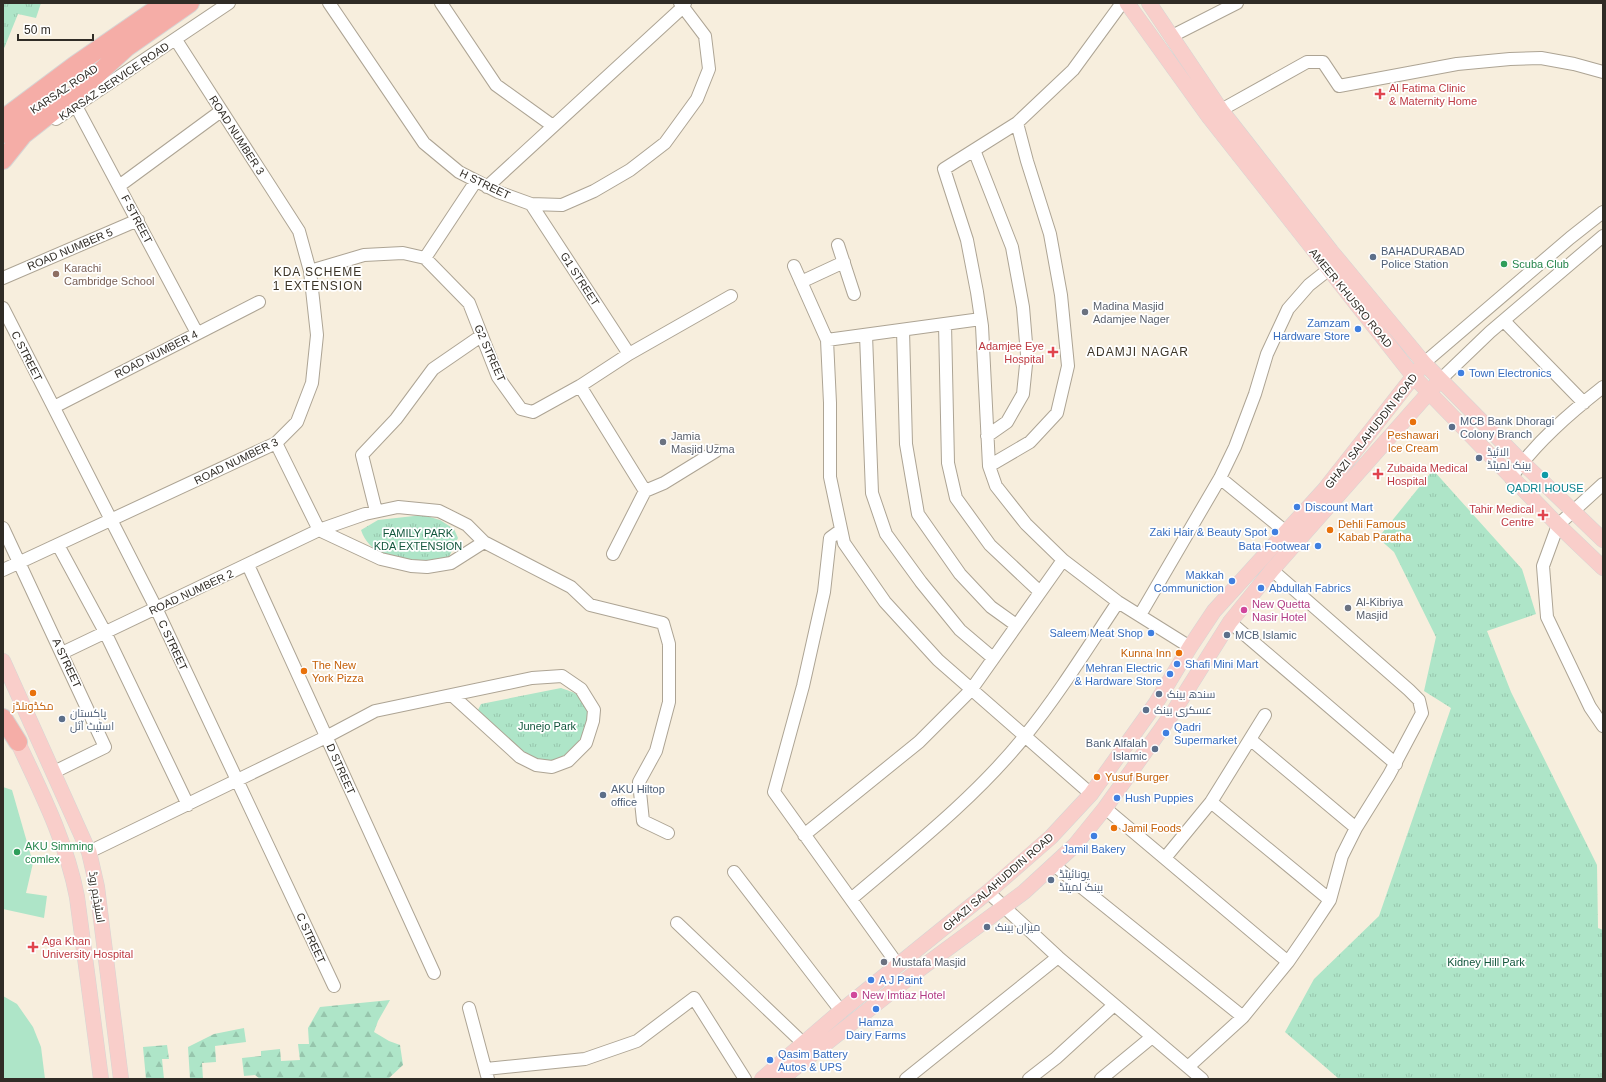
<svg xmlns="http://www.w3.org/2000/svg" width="1606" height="1082" viewBox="0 0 1606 1082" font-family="Helvetica,Cairo,sans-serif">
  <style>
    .forest { fill: url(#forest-firs) }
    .park { fill: url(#park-tufts) }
    .pitch { fill: #aee5c8 }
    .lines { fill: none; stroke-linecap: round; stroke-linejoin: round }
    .minor-casing { stroke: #ada494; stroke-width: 14 }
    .major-casing { stroke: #d6d5d4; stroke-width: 16 }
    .highway-casing { stroke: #d6d5d4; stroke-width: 20 }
    .minor { stroke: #fff; stroke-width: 12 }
    .major { stroke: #f9ceca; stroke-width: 15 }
    .highway { stroke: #f5ada7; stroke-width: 18 }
    .health-dot { fill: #e0444e; stroke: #fff; stroke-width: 1.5 }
    .service-dot { fill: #5c6f8a; stroke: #fff; stroke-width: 1.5 }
    .leisure-dot { fill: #2e9e5b; stroke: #fff; stroke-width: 1.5 }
    .education-dot { fill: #8d6e63; stroke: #fff; stroke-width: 1.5 }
    .worship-dot { fill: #6b7280; stroke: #fff; stroke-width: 1.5 }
    .shop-dot { fill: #3f7fe0; stroke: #fff; stroke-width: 1.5 }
    .food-dot { fill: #e8710a; stroke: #fff; stroke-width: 1.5 }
    .culture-dot { fill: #0f9aa8; stroke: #fff; stroke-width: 1.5 }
    .hotel-dot { fill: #d1479c; stroke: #fff; stroke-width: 1.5 }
    .labels { text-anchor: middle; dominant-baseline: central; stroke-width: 3.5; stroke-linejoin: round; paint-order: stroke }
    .street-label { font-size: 11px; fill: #302c26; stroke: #fff }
    .health-label { font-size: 11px; fill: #be3a42; stroke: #fff; text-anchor: start }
    .service-label { font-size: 11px; fill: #4e5e75; stroke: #fff; text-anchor: start }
    .leisure-label { font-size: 11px; fill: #27864d; stroke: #fff; text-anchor: start }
    .education-label { font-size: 11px; fill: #785e54; stroke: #fff; text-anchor: start }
    .worship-label { font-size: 11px; fill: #5b616d; stroke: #fff; text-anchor: start }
    .shop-label { font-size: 11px; fill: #366cbe; stroke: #fff; text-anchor: start }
    .food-label { font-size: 11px; fill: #c56008; stroke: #fff; text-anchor: start }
    .culture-label { font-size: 11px; fill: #0d838f; stroke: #fff }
    .park-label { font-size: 11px; fill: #12563c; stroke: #fff }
    .hotel-label { font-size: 11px; fill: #b23c85; stroke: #fff; text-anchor: start }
    .neighbourhood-label { font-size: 12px; letter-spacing: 1px; fill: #3c3427; stroke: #fff }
  </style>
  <defs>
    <pattern id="forest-firs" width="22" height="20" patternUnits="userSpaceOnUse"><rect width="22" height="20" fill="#aee5c8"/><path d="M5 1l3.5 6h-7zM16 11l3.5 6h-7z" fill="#96c5ac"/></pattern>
    <pattern id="park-tufts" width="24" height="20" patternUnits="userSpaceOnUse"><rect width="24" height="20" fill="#aee5c8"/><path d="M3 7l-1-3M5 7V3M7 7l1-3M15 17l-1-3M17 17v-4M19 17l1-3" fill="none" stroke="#96c5ac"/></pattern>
  </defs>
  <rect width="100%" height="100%" fill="#f7eedd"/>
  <path class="forest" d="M390 1000 378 1021 374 1032 389 1041 400 1045 403 1065 388 1079H260L255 1075 244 1076 242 1058 261 1056V1051L280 1049 281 1061 300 1060 298 1044H309L308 1028 320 1007Z
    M244 1028 246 1042 215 1046 216 1062 202 1063 203 1079H190L188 1047 214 1034Z
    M167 1045 169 1059H162L164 1079H146L143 1047Z"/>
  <path class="park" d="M3 3H41L36 18 18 14 3 51Z
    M1433 470 1522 569 1536 614 1487 631 1511 692 1597 865 1598 928 1603 930V1079H1339L1285 1032 1314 979 1379 916 1451 708 1424 691 1436 637 1394 552 1378 538Z
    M423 515 440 520 454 529 458 538 449 557C421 565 372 564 361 530L378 520Z
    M561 688C566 690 574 692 578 695 606 721 567 775 533 759 524 754 514 746 506 739 496 730 485 722 478 710L481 704Z"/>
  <path class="pitch" d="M3 787 12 790 33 863 26 893 47 896 44 918 3 909Z
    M3 996 17 1004 33 1027 41 1047 45 1079H3Z"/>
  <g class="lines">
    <g class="minor-casing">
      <path id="minor" d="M329 3 424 143 459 172 498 192 531 204 562 205 594 191 630 170 665 143 697 99 709 69 705 36 680 3
        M441 3 496 85 553 126
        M1122 3 1073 70 1017 123 944 169 967 240 977 292 982 326 989 466 996 486 1026 524 1063 560 1118 602 1190 647
        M1172 36 1237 3
        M76 106 197 333
        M1221 110 1307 62H1323L1339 86 1457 64 1510 59 1541 58 1574 64 1603 72
        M56 119 229 3
        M974 150 1012 247 1023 307 1027 355 1023 394 1007 422 987 436
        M119 186 221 111
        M487 187 683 7 685 3
        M531 204 629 354
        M838 245 854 294
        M425 258 476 181
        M794 266 827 340 830 403V477L844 543 885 602 938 660 1091 794
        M310 271 364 255 403 253 425 258 469 303 498 377 521 409 533 412 580 386 629 354 731 296
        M3 278 138 220
        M801 282 844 262
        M3 308 156 608 334 986
        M1504 321 1584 403
        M945 324 948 463 956 498 990 545 1040 592
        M903 330 906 444 918 514 960 574 991 607 1016 625
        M866 335 872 493 886 534 921 582 960 630 993 658
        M827 340 981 319
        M1424 363 1570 238 1603 212
        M1440 380 1490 332 1603 236
        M580 386 645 491 664 483 716 451
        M54 407 259 302
        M276 443 319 530 381 559 411 566 427 567 451 563 484 542
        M989 466 1030 442 1057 413 1068 366 1061 295 1050 234 1027 161 1017 123
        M1220 478 1286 532
        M1511 478C1535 443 1570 413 1603 387
        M1603 484 1558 525 1543 566 1547 617 1590 707 1603 726
        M376 511 362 455 396 419 433 369 481 336
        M3 528 105 747 54 772
        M841 530 830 538 824 592 803 686 774 792 898 965
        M58 545 105 632 188 805
        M613 554 645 491
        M248 565 434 973
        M3 570 276 443 297 422 312 383 317 335 310 271 299 231 176 40
        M1140 615 1220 478 1235 447 1255 394 1267 354 1288 309 1309 285 1328 270
        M1230 622 1396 764
        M62 653 319 530 365 514 398 507 439 511 467 525 484 542 571 587 590 605 663 623 669 644V702L656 751 639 782 643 821 668 833
        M1251 740 1356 828
        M1211 802 1330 900
        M1105 808 1288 962
        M804 835 919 742 971 690 1063 560
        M89 852 326 737 375 711 532 678 562 676 581 689 594 710 593 721 586 743 568 761 552 767 536 765 520 757 453 696
        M1165 858 1211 802 1265 715
        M1054 865 1243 1017
        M734 872 841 1011
        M988 892 1058 957 1202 1079
        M851 899C911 848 975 798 1025 736 1059 694 1088 647 1118 602
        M677 923 804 1044
        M469 1008 488 1079
        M1188 1067 1243 1017 1288 962 1310 930 1330 900 1342 856 1356 828 1389 775 1422 713 1419 700 1409 690 1272 570
        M486 1069 585 1059 637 1041 694 998 745 1079
        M906 1079 1058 957
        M1029 1079 1056 1058 1114 1005
        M1101 1079 1152 1037"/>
    </g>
    <g class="major-casing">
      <path id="major" d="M1127 3 1209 117 1414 377 1558 525 1603 568
        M1149 3 1221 110 1331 251 1424 363 1522 462 1603 540
        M3 661 89 852 97 887 121 1079
        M13 732C38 786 66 839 77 897L101 1079
        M762 1079 841 1011 988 892 1051 837 1091 794 1156 703 1190 647 1214 611 1325 489 1424 363
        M781 1079 920 969 1024 892 1075 845 1105 808 1172 714 1230 622 1272 570 1440 380"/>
    </g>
    <g class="highway-casing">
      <path id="highway" d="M3 119 74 66 165 3
        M3 134 25 115
        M3 160 23 135 79 91 127 47 190 3
        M3 718 18 742"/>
    </g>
    <use href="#minor" class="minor"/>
    <use href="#major" class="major"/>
    <use href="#highway" class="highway"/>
  </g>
  <g class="health-dot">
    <path d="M1378 88h4v4h4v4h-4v4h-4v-4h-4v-4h4z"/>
    <path d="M1051 346h4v4h4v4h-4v4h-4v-4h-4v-4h4z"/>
    <path d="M1376 468h4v4h4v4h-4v4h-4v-4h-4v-4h4z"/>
    <path d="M1541 509h4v4h4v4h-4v4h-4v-4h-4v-4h4z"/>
    <path d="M31 941h4v4h4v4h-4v4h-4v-4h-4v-4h4z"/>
  </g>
  <g class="service-dot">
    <circle cx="1373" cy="257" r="4"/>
    <circle cx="1452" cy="427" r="4"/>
    <circle cx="1479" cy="458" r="4"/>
    <circle cx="1227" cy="635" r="4"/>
    <circle cx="1159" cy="694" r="4"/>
    <circle cx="1146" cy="710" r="4"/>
    <circle cx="62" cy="719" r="4"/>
    <circle cx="1155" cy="749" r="4"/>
    <circle cx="603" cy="795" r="4"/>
    <circle cx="1051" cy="880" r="4"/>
    <circle cx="987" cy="927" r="4"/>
  </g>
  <g class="leisure-dot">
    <circle cx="1504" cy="264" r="4"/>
    <circle cx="17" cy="852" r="4"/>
  </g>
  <circle class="education-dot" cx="56" cy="274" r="4"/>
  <g class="worship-dot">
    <circle cx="1085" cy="312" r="4"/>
    <circle cx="663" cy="442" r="4"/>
    <circle cx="1348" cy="608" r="4"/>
    <circle cx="884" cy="962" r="4"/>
  </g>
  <g class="shop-dot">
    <circle cx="1358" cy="329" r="4"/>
    <circle cx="1461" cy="373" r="4"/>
    <circle cx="1297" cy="507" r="4"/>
    <circle cx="1275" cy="532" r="4"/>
    <circle cx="1318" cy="546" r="4"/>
    <circle cx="1232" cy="581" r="4"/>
    <circle cx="1261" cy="588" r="4"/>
    <circle cx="1151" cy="633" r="4"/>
    <circle cx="1177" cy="664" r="4"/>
    <circle cx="1170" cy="674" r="4"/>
    <circle cx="1166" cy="733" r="4"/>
    <circle cx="1117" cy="798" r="4"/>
    <circle cx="1094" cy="836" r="4"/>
    <circle cx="871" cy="980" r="4"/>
    <circle cx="876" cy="1009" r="4"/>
    <circle cx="770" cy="1060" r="4"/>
  </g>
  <g class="food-dot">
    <circle cx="1413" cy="422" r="4"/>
    <circle cx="1330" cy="530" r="4"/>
    <circle cx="1179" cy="653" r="4"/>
    <circle cx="304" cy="671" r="4"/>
    <circle cx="33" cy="693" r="4"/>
    <circle cx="1097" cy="777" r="4"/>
    <circle cx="1114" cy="828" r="4"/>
  </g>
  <circle class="culture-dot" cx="1545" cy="475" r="4"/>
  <g class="hotel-dot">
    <circle cx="1244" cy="610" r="4"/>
    <circle cx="854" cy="995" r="4"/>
  </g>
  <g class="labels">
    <g class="street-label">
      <text transform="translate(114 81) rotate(-34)">KARSAZ SERVICE ROAD</text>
      <text transform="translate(64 89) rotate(-34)">KARSAZ ROAD</text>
      <text transform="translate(237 135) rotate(57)">ROAD NUMBER 3</text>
      <text transform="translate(485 184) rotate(26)">H STREET</text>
      <text transform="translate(137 219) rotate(62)">F STREET</text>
      <text transform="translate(70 249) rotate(-23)">ROAD NUMBER 5</text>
      <text transform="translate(580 279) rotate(57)">G1 STREET</text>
      <text transform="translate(1351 298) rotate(51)">AMEER KHUSRO ROAD</text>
      <text transform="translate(490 353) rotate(66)">G2 STREET</text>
      <text transform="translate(156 354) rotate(-27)">ROAD NUMBER 4</text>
      <text transform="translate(27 356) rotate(63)">C STREET</text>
      <text transform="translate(1371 431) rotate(-52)">GHAZI SALAHUDDIN ROAD</text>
      <text transform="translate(236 461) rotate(-26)">ROAD NUMBER 3</text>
      <text transform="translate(191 592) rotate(-25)">ROAD NUMBER 2</text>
      <text transform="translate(173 645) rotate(65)">C STREET</text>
      <text transform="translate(67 663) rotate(65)">A STREET</text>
      <text transform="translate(341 769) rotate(66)">D STREET</text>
      <text transform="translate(998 882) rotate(-41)">GHAZI SALAHUDDIN ROAD</text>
      <text transform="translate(97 897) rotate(81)">اسٹیڈیم روڈ</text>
      <text transform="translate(311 938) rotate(65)">C STREET</text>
    </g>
    <g class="health-label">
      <text x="1389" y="88">Al Fatima Clinic<tspan x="1389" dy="13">&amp; Maternity Home</tspan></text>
      <text x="1044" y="346" text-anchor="end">Adamjee Eye<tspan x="1044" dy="13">Hospital</tspan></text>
      <text x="1387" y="468">Zubaida Medical<tspan x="1387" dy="13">Hospital</tspan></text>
      <text x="1534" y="509" text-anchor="end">Tahir Medical<tspan x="1534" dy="13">Centre</tspan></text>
      <text x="42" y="941">Aga Khan<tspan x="42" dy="13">University Hospital</tspan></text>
    </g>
    <g class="service-label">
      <text x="1381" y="251">BAHADURABAD<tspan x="1381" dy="13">Police Station</tspan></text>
      <text x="1460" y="421">MCB Bank Dhoragi<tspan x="1460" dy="13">Colony Branch</tspan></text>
      <text x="1487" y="452">الائیڈ<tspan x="1487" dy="13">بینک لمیٹڈ</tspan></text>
      <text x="1235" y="635">MCB Islamic</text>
      <text x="1167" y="694">سندھ بینک</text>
      <text x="1154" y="710">عسکری بینک</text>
      <text x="70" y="713">پاکستان<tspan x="70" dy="13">اسٹیٹ آئل</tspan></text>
      <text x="1147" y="743" text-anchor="end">Bank Alfalah<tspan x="1147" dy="13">Islamic</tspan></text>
      <text x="611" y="789">AKU Hiltop<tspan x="611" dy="13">office</tspan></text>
      <text x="1059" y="874">یونائیٹڈ<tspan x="1059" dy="13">بینک لمیٹڈ</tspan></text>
      <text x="995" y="927">میزان بینک</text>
    </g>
    <g class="leisure-label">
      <text x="1512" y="264">Scuba Club</text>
      <text x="25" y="846">AKU Simming<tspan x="25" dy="13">comlex</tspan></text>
    </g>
    <g class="education-label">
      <text x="64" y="268">Karachi<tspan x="64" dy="13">Cambridge School</tspan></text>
    </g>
    <g class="worship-label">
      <text x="1093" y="306">Madina Masjid<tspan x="1093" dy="13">Adamjee Nager</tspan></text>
      <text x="671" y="436">Jamia<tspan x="671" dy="13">Masjid Uzma</tspan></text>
      <text x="1356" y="602">Al-Kibriya<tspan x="1356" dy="13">Masjid</tspan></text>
      <text x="892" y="962">Mustafa Masjid</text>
    </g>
    <g class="shop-label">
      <text x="1350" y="323" text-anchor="end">Zamzam<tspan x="1350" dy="13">Hardware Store</tspan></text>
      <text x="1469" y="373">Town Electronics</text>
      <text x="1305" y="507">Discount Mart</text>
      <text x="1267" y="532" text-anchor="end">Zaki Hair &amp; Beauty Spot</text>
      <text x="1310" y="546" text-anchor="end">Bata Footwear</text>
      <text x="1224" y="575" text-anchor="end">Makkah<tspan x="1224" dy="13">Communiction</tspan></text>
      <text x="1269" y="588">Abdullah Fabrics</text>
      <text x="1143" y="633" text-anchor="end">Saleem Meat Shop</text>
      <text x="1185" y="664">Shafi Mini Mart</text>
      <text x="1162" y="668" text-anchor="end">Mehran Electric<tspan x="1162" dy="13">&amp; Hardware Store</tspan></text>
      <text x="1174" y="727">Qadri<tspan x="1174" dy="13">Supermarket</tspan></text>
      <text x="1125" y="798">Hush Puppies</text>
      <text x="1094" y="849" text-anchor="middle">Jamil Bakery</text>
      <text x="879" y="980">A J Paint</text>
      <text x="876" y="1022" text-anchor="middle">Hamza<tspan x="876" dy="13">Dairy Farms</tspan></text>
      <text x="778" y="1054">Qasim Battery<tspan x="778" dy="13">Autos &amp; UPS</tspan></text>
    </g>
    <g class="food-label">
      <text x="1413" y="435" text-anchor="middle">Peshawari<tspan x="1413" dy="13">Ice Cream</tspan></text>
      <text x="1338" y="524">Dehli Famous<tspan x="1338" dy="13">Kabab Paratha</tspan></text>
      <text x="1171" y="653" text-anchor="end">Kunna Inn</text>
      <text x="312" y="665">The New<tspan x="312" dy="13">York Pizza</tspan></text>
      <text x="33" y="706" text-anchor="middle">مکڈونلڈز</text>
      <text x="1105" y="777">Yusuf Burger</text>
      <text x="1122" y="828">Jamil Foods</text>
    </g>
    <g class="culture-label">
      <text x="1545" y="488">QADRI HOUSE</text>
    </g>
    <g class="park-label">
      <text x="418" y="533">FAMILY PARK<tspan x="418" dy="13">KDA EXTENSION</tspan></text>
      <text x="547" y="726">Junejo Park</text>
      <text x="1486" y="962">Kidney Hill Park</text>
    </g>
    <g class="hotel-label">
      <text x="1252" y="604">New Quetta<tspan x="1252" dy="13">Nasir Hotel</tspan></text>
      <text x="862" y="995">New Imtiaz Hotel</text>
    </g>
    <g class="neighbourhood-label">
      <text x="318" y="272">KDA SCHEME<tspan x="318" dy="14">1 EXTENSION</tspan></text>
      <text x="1138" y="352">ADAMJI NAGAR</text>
    </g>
  </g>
  <rect width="1606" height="1082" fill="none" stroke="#302c26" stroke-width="8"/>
  <path d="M18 34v6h75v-6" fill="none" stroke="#302c26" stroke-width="2"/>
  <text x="24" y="34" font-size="12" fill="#302c26" stroke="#ffffff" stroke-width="3" paint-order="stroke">50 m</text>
</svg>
